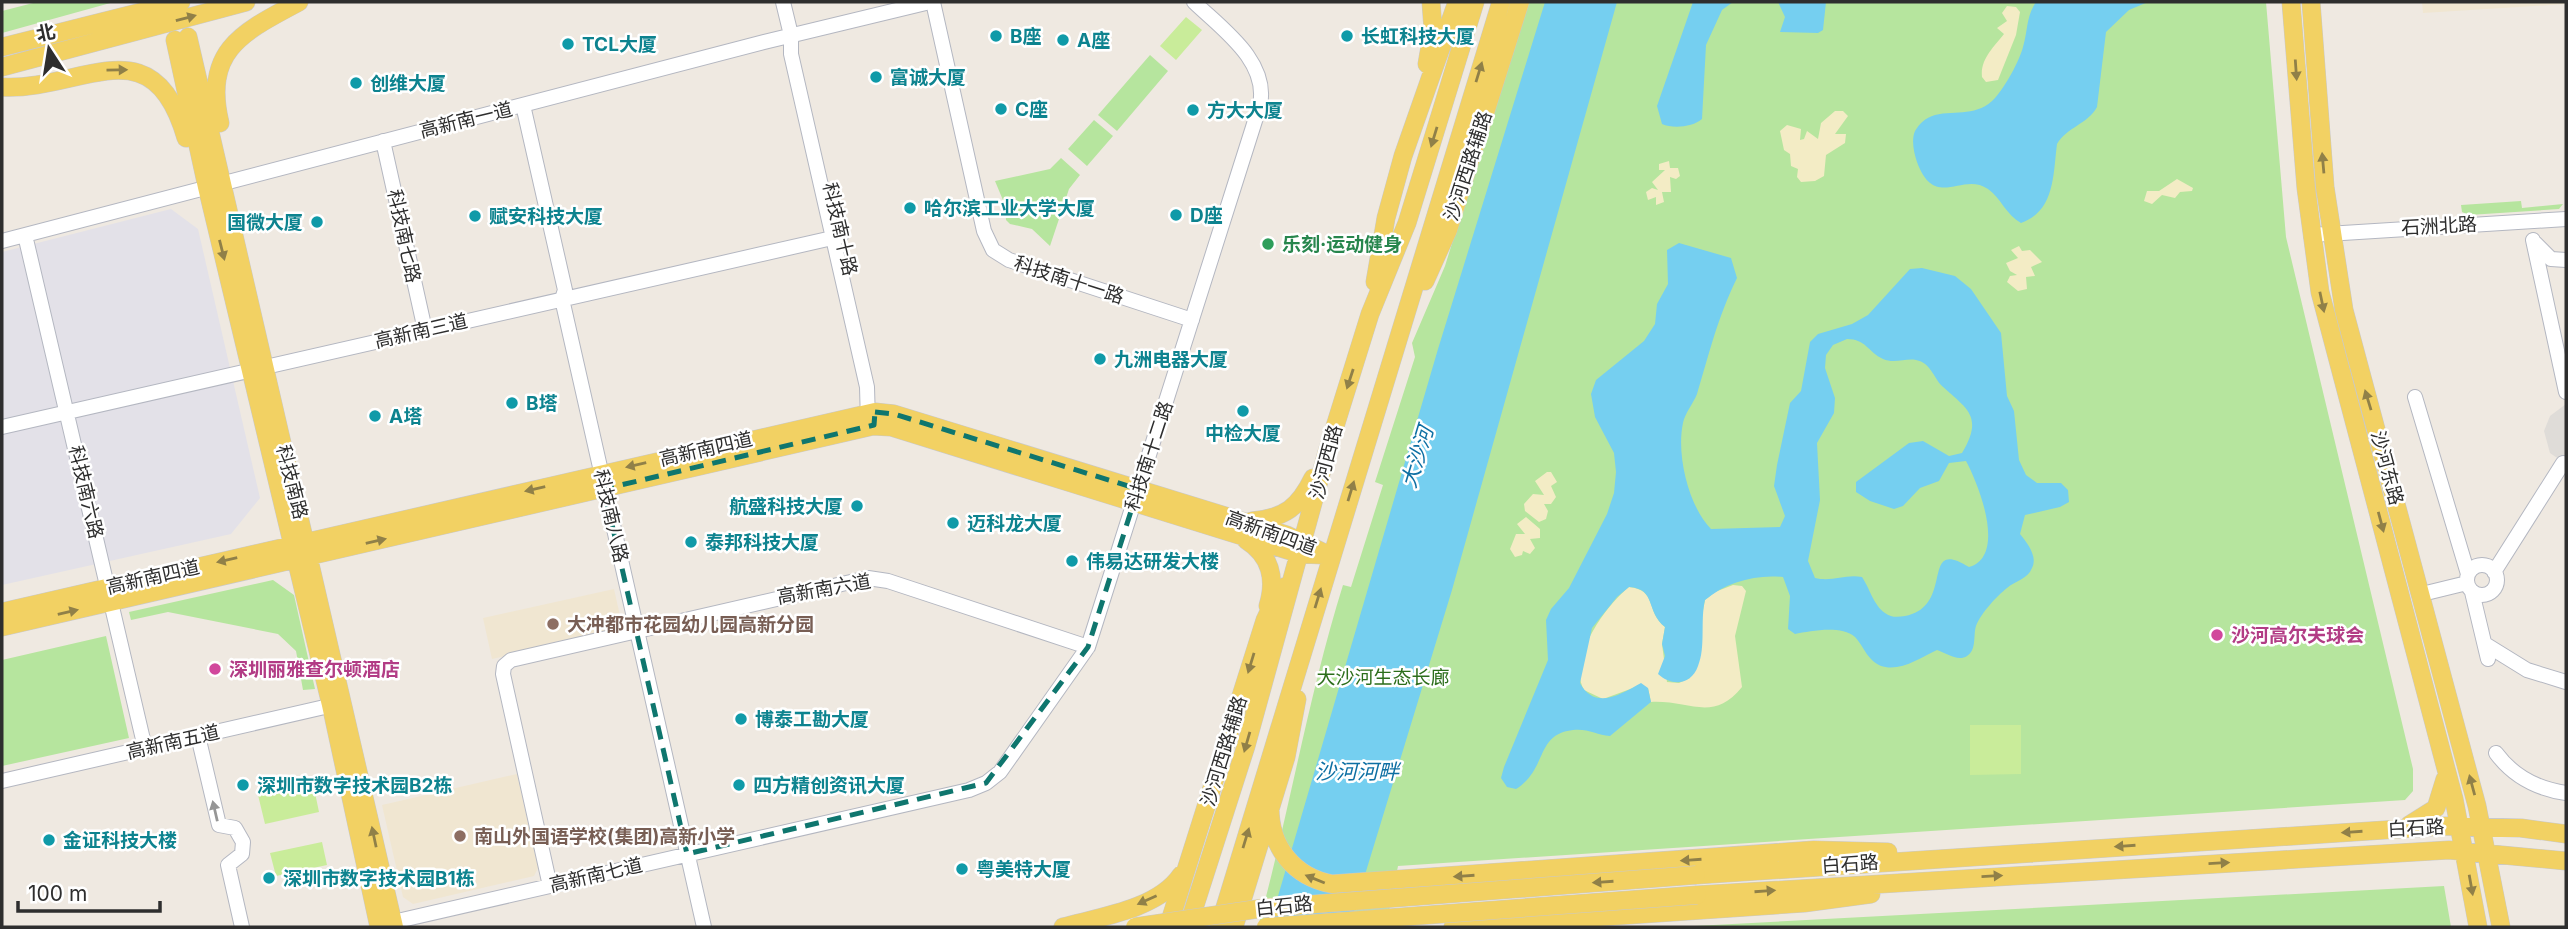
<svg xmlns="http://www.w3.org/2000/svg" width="2568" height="929" viewBox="0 0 2568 929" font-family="Inter,'Noto Sans SC',sans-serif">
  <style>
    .industrial { fill: #e3e1e8 }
    .education { fill: #f0e6d1 }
    .green { fill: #b6e59e }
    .sand { fill: #f3ecc5 }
    .pitch { fill: #c9ec9a }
    .plaza { fill: #dfdcd8 }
    .water { fill: #75cff0; fill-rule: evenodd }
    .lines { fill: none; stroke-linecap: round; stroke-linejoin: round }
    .minor-casing { stroke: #b4b7c1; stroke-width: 16 }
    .major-casing { stroke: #c9c9c9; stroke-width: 19 }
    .minor { stroke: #fff; stroke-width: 14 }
    .major { stroke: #f2d163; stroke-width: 18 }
    .major-bridge-casing { stroke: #c9c9c9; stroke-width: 19; stroke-linecap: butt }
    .major-bridge { stroke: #f2d163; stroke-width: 18 }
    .oneway { fill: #908048 }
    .oneway2 { fill: #969696 }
    .marked { fill: none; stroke: #0f766e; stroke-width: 5; stroke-dasharray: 14 9; stroke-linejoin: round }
    .culture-dot { fill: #0f9aa8; stroke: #fff; stroke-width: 2.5 }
    .leisure-dot { fill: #2e9e5b; stroke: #fff; stroke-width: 2.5 }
    .education-dot { fill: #8d6e63; stroke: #fff; stroke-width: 2.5 }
    .hotel-dot { fill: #d1479c; stroke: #fff; stroke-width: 2.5 }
    .labels { text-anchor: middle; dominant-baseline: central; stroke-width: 5; stroke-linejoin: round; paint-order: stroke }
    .culture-label { font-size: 19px; font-weight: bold; fill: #0d838f; stroke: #fff; text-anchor: start }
    .street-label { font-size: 19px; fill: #2e2e2e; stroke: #fff }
    .leisure-label { font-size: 19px; font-weight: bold; fill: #27864d; stroke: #fff; text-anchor: start }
    .education-label { font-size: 19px; font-weight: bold; fill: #785e54; stroke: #fff; text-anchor: start }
    .hotel-label { font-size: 19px; font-weight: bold; fill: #b23c85; stroke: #fff; text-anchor: start }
    .park-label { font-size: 19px; fill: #2c6e1b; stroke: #fff }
    .water-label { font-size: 21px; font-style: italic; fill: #0d6fa3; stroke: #fff }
  </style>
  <rect width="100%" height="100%" fill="#efe9e1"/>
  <path class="industrial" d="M171 209 198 229 260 498 231 534 2 585V252Z"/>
  <path class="education" d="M2422 2H2566V4L2423 13Z
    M614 589 623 629 492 659 483 618Z
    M517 774 538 868 534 876 413 904 403 897 382 805Z"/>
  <path class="green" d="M37 2H114L2 33V11Z
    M1527 2H2266L2286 237 2413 769V791L2405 800 1398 866 1386 927H1258C1289 814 1308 697 1343 585L1351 587 1383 485 1375 482 1415 357 1412 343 1445 266Z
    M1150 55 1168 71 1117 131 1098 115Z
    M1094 120 1113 136 1087 166 1068 149Z
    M1061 158 1080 175 1069 189 1050 246 1032 229 1010 224 1006 220 1005 205 995 181 1050 169Z
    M2521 201 2522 208 2563 204 2559 209 2469 215 2462 212 2461 205Z
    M273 580 294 595 315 689 303 690 296 651 278 634 168 612 131 620 129 612Z
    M106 636 129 738 2 766V660Z
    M2444 886 2451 927H1676Z"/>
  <path class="sand" d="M2007 6 2016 7 2020 12 2016 35 1998 80 1986 82 1982 77C1980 59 1994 47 2004 34L1997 28 2007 21 2002 13Z
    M1835 111H1843L1848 116 1835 134H1846L1845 143 1826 155 1824 176 1815 181 1801 182 1797 177 1798 169 1791 166 1790 154 1784 150 1780 131 1787 125 1801 129 1800 140 1804 139 1807 131 1818 139 1821 123Z
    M1669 161 1670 168H1678L1680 176 1676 179 1670 177 1671 192H1662L1664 202 1656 205V197L1648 200 1646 192 1652 188 1658 190 1652 182 1665 170H1659V164Z
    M2177 179 2193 188 2192 191 2180 192 2175 198 2162 195 2152 204 2144 201 2147 191H2159Z
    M2019 246 2022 251 2030 250 2042 262 2031 267 2035 276 2026 277 2027 289 2018 291 2007 282 2010 276 2017 275 2010 271 2006 263 2018 258 2011 250Z
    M1547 472H1551L1557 482 1551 486 1556 497 1551 504H1544L1548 511 1546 519 1539 522 1525 511 1524 504 1533 494 1544 495 1535 481Z
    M1526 517 1540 529V538L1530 539 1535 548 1530 554 1523 551 1522 555 1515 557 1510 549 1516 534H1525L1517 524Z
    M1733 585 1742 586 1746 591 1735 636 1742 687C1713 723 1690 700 1651 702L1648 688H1633L1603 699 1584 690C1567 660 1605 606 1629 587 1658 590 1645 611 1665 627L1662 644 1667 682 1679 683 1690 678 1705 600 1715 592Z"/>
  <path class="pitch" d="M1186 17 1202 30 1176 60 1160 46Z
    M1970 725H2021V774L1970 775Z
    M313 783 319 812 265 824 258 795Z
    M322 842 327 865 276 876 270 853Z"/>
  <path class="plaza" d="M2566 404V464L2550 453 2544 431 2550 416Z"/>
  <path class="water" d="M1545 2H1617L1452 590 1349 927H1269L1438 349Z
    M1693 2H1733L1722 10 1706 45 1702 119C1693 127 1673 129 1662 124L1657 106Z
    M1778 2H1826L1823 30 1818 33 1780 32 1785 17Z
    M2036 2H2148L2129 10 2106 32 2097 107C2088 124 2067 127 2057 144 2053 175 2055 211 2021 223 2006 215 2001 198 1988 189 1962 171 1935 211 1917 162 1914 153 1911 140 1915 131 1920 123 1925 118 1935 115 1956 110 1978 117 1995 98 2005 87 2019 62 2023 47 2028 30 2026 17 2036 2Z
    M1679 243 1731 258 1737 278C1717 319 1710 351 1697 394 1693 404 1685 413 1683 423 1676 455 1689 507 1711 529L1780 527 1785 516 1774 486 1777 465 1790 403 1801 391 1810 342 1818 334 1852 324 1868 315 1910 269 1922 268 1955 276 1971 289 2001 333 2007 396 2014 411 2019 460 2026 475 2037 483H2061L2068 490 2069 502 2060 507 2025 515 2020 534C2027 543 2038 556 2032 568 2028 579 2015 581 2007 588 1997 596 1981 613 1976 626 1973 635 1977 650 1967 656 1958 662 1946 653 1937 650 1918 659 1890 679 1871 659 1865 653 1861 643 1855 637 1841 625 1811 631 1795 634L1788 629 1790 596 1783 577C1756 574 1726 582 1705 600 1700 621 1706 647 1698 666 1691 686 1671 686 1658 674L1665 656 1662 644 1665 627C1645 611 1657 589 1629 587L1617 597 1592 628 1580 683C1595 711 1621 694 1641 683L1648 688 1651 702 1610 736C1597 735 1587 728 1573 730 1535 734 1548 769 1516 789L1507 787 1501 778 1504 767 1548 660 1546 620 1551 609 1569 588 1607 514 1614 493 1616 472 1614 453 1595 417 1591 394 1596 380 1644 341 1655 324 1657 304 1668 284 1667 250ZM1847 339C1866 339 1868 352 1883 359 1894 364 1906 358 1916 360 1931 363 1933 377 1942 386 1967 409 1984 416 1962 453L1949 456 1923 441 1909 443 1856 482V492L1870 501 1894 509 1903 506 1920 488 1939 481 1949 463 1966 461C1979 485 2007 556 1969 567 1919 536 1956 606 1905 616 1899 617 1891 618 1885 613 1874 606 1869 587 1862 577 1845 574 1832 582 1815 578L1808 561 1820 500 1817 443 1834 413 1835 398 1825 368 1826 355 1833 345Z"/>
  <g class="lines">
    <g class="minor-casing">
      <path id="minor" d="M783 2 791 35V54L867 387 868 422
        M933 2 984 231 993 250 1009 260 1192 320
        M523 105 565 290 562 299 704 927
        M383 141 425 330
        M25 235 145 748
        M2311 235 2566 219
        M2533 240 2566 392
        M2 241 764 42 930 2
        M2535 243 2551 259 2566 260
        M2415 397 2468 574
        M2 427 841 236
        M2467 580a15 15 0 1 1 30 0a15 15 0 1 1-30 0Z
        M2494 572 2563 463
        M2472 592 2488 659
        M2422 594 2467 583
        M2485 644 2527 670 2566 682
        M198 736 219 825 235 828 243 842 242 854 228 865 242 927
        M2496 753C2513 776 2538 789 2566 793
        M2 781 342 703
        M550 886 503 674 504 666 511 660 868 578 888 581 1088 647
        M393 922 969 790 986 783 1000 772 1088 647 1260 105C1269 61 1222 29 1194 2"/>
    </g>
    <g class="major-casing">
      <path id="major" d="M2291 2 2306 188 2320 292 2454 799 2478 927
        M2311 2 2325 187 2344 310 2477 806 2501 927
        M188 37 394 927
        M175 40 207 187 331 705 379 927
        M2 47 181 2
        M1427 64 1433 29 1431 2
        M2 67 246 2
        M2 87C82 91 153 22 186 138
        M220 123C203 50 243 32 299 2
        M1425 281 1448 230 1520 2
        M1375 282 1386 218 1403 156 1457 2
        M1252 521C1285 518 1299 507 1313 478
        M1246 540C1271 556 1276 579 1268 606
        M2 612 875 412 894 414 1287 535 1331 556
        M2 627 873 426 891 427 1300 554 1324 555
        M1270 808C1270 847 1294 877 1332 884L1814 850 1888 852
        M2409 825 2436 808 2445 779
        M1696 875 2445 826 2521 828 2566 834
        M1697 895 2449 850 2566 861
        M1063 927C1100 917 1158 909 1181 875
        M1168 927 1265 620 1275 599 1286 586
        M1188 927 1246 746 1327 452 1370 314 1407 223 1475 2
        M1219 927 1501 2
        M1234 927 1286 757 1297 699
        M1453 927 1804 903 1871 894"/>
    </g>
    <use href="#minor" class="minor"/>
    <use href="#major" class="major"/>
    <g class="major-bridge-casing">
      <path id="major-bridge" d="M1135 927 1264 908 1696 875
        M1266 927 1697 895"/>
    </g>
    <use href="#major-bridge" class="major-bridge"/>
  </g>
  <defs><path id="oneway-solid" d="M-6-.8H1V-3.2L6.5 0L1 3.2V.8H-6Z" transform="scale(1.75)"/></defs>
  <g class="oneway">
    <use href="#oneway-solid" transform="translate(186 18) rotate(-15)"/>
    <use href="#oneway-solid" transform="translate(117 70) rotate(-1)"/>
    <use href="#oneway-solid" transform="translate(2296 70) rotate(86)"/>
    <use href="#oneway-solid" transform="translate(1479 72) rotate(-73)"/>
    <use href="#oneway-solid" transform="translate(1434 137) rotate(107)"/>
    <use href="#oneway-solid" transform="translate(2323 163) rotate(-95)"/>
    <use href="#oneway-solid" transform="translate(222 250) rotate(76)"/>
    <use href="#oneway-solid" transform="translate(2322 302) rotate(78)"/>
    <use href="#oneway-solid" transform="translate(1350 379) rotate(108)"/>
    <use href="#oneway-solid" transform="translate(2368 400) rotate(-107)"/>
    <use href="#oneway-solid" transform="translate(636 465) rotate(167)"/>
    <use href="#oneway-solid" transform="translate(535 489) rotate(167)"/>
    <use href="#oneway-solid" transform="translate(1351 491) rotate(-73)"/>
    <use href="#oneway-solid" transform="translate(2381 522) rotate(75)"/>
    <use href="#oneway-solid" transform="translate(376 541) rotate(-13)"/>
    <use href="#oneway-solid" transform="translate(227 560) rotate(167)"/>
    <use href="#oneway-solid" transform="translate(1318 598) rotate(-73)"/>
    <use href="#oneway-solid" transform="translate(68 612) rotate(-13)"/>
    <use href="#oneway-solid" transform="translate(1251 663) rotate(107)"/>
    <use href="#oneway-solid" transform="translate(1247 742) rotate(106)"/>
    <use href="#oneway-solid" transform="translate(2472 785) rotate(-105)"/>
    <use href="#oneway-solid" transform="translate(2352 832) rotate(176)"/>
    <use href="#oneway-solid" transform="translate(374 837) rotate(-102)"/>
    <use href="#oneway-solid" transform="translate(1246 838) rotate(-73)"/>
    <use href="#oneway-solid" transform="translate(2125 846) rotate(176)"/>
    <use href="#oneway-solid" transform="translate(1691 860) rotate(176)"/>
    <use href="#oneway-solid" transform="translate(2219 863) rotate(-3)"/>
    <use href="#oneway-solid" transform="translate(1464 876) rotate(176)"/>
    <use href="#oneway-solid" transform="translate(1992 876) rotate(-3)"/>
    <use href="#oneway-solid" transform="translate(1315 879) rotate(-158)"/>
    <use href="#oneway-solid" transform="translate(1603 882) rotate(176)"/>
    <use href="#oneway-solid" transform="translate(2471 885) rotate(80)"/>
    <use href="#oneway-solid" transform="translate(1765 891) rotate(-4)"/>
    <use href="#oneway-solid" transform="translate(1147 900) rotate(156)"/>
  </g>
  <use class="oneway2" href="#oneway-solid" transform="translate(215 811) rotate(-103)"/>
  <path class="marked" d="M875 412 894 414 1138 489 1088 647 986 783 687 854 604 489 874 425Z"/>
  <g class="culture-dot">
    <circle cx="996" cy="36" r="7"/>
    <circle cx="1347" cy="36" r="7"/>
    <circle cx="1063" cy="40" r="7"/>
    <circle cx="568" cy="44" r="7"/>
    <circle cx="876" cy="77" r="7"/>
    <circle cx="356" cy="83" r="7"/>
    <circle cx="1001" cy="109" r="7"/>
    <circle cx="1193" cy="110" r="7"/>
    <circle cx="910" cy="208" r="7"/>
    <circle cx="1176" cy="215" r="7"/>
    <circle cx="475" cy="216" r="7"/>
    <circle cx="317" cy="222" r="7"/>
    <circle cx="1100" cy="359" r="7"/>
    <circle cx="512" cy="403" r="7"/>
    <circle cx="1243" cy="411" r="7"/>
    <circle cx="375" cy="416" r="7"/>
    <circle cx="857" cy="506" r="7"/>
    <circle cx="953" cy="523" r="7"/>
    <circle cx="691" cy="542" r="7"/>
    <circle cx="1072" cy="561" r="7"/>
    <circle cx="741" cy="719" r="7"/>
    <circle cx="243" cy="785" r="7"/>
    <circle cx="739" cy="785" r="7"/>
    <circle cx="49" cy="840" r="7"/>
    <circle cx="962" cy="869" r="7"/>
    <circle cx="269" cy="878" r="7"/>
  </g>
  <circle class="leisure-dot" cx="1268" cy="244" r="7"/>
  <g class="education-dot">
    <circle cx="553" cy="624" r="7"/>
    <circle cx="460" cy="836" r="7"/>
  </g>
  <g class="hotel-dot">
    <circle cx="2217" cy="635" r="7"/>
    <circle cx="215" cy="669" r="7"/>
  </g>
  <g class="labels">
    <g class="culture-label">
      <text x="1010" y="36">B座</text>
      <text x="1361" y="36">长虹科技大厦</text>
      <text x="1077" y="40">A座</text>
      <text x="582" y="44">TCL大厦</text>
      <text x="890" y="77">富诚大厦</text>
      <text x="370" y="83">创维大厦</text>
      <text x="1015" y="109">C座</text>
      <text x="1207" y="110">方大大厦</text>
      <text x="924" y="208">哈尔滨工业大学大厦</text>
      <text x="1190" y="215">D座</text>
      <text x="489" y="216">赋安科技大厦</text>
      <text x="303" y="222" text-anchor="end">国微大厦</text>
      <text x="1114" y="359">九洲电器大厦</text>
      <text x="526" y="403">B塔</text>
      <text x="389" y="416">A塔</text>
      <text x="1243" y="433" text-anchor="middle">中检大厦</text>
      <text x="843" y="506" text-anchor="end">航盛科技大厦</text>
      <text x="967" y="523">迈科龙大厦</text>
      <text x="705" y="542">泰邦科技大厦</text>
      <text x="1086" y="561">伟易达研发大楼</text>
      <text x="755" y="719">博泰工勘大厦</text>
      <text x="257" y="785">深圳市数字技术园B2栋</text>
      <text x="753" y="785">四方精创资讯大厦</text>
      <text x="63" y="840">金证科技大楼</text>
      <text x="976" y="869">粤美特大厦</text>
      <text x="283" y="878">深圳市数字技术园B1栋</text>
    </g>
    <g class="street-label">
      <text transform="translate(466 120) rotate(-14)">高新南一道</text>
      <text transform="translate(1468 166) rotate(-72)">沙河西路辅路</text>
      <text transform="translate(2439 226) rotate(-3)">石洲北路</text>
      <text transform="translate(840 229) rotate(77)">科技南十路</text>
      <text transform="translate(404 236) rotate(78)">科技南七路</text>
      <text transform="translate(1069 280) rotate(18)">科技南十一路</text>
      <text transform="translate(421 331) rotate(-13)">高新南三道</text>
      <text transform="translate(706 449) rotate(-13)">高新南四道</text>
      <text transform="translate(1149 456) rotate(-72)">科技南十二路</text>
      <text transform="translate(1326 462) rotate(-75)">沙河西路</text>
      <text transform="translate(2387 468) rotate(75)">沙河东路</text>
      <text transform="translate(292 482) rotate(76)">科技南路</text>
      <text transform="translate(86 492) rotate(77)">科技南六路</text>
      <text transform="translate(611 516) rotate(77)">科技南八路</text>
      <text transform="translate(1271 533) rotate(20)">高新南四道</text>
      <text transform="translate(153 577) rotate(-13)">高新南四道</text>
      <text transform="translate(824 589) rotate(-10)">高新南六道</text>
      <text transform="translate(173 742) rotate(-13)">高新南五道</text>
      <text transform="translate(1224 751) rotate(-73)">沙河西路辅路</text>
      <text transform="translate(2416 828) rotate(-3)">白石路</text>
      <text transform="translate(1850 864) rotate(-4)">白石路</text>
      <text transform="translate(596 875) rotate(-13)">高新南七道</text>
      <text transform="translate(1284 906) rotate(-6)">白石路</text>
    </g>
    <g class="leisure-label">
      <text x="1282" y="244">乐刻·运动健身</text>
    </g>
    <g class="education-label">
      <text x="567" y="624">大冲都市花园幼儿园高新分园</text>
      <text x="474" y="836">南山外国语学校(集团)高新小学</text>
    </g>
    <g class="hotel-label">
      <text x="2231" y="635">沙河高尔夫球会</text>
      <text x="229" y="669">深圳丽雅查尔顿酒店</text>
    </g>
    <g class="park-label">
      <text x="1383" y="677">大沙河生态长廊</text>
    </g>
    <g class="water-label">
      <text transform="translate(1417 457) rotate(-73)">大沙河</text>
      <text x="1357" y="771">沙河河畔</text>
    </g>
  </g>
  <rect width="2568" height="929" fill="none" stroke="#2e2e2e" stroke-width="7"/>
  <g transform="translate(49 49) rotate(348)" stroke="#ffffff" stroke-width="5" paint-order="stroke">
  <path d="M0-5L12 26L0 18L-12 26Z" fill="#2e2e2e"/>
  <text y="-10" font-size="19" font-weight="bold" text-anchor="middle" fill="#2e2e2e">北</text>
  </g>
  <path d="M18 901v10h142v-10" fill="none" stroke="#2e2e2e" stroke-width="3.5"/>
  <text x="28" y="901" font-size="21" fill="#2e2e2e" stroke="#ffffff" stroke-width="5" paint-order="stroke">100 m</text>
</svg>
